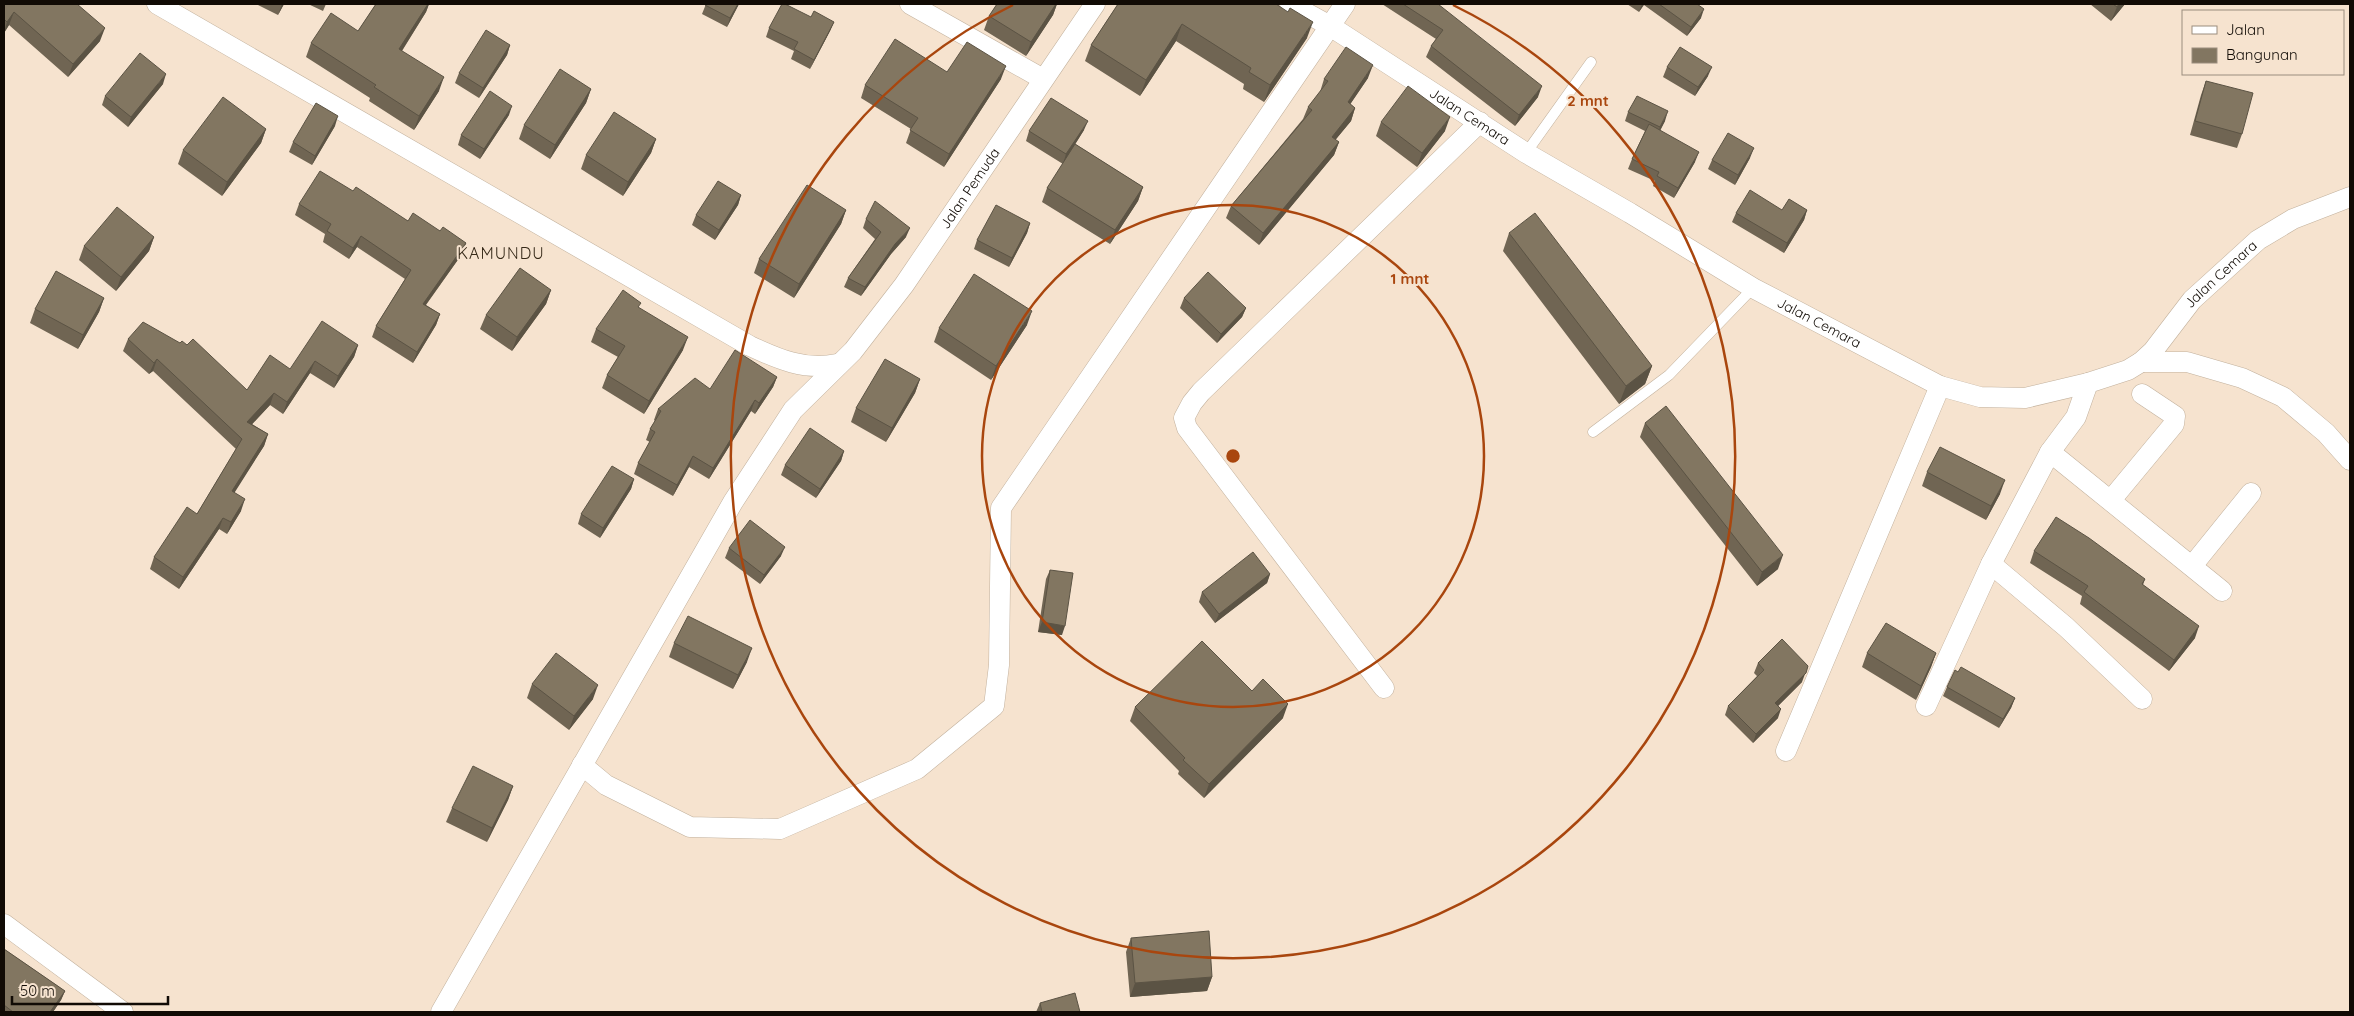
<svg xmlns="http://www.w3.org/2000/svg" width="2354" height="1016" viewBox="0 0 2354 1016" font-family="Quicksand,sans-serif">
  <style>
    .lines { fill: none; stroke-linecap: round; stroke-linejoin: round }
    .lane-casing { stroke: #c2b19d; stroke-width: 11 }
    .street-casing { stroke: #c2b19d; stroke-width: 21 }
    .lane { stroke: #fff; stroke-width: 10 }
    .street { stroke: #fff; stroke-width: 20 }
    .wall { fill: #706553 }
    .shaded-wall { fill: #5b5344 }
    .building { fill: #827661; stroke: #5b5344 }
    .ring { fill: none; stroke: #a9460e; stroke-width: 2.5 }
    .labels { text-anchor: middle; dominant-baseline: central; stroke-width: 4; stroke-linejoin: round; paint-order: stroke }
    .street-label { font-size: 14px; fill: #110b05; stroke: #f6e3cf }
    .quarter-label { font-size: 16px; letter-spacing: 1px; fill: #362918; stroke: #f6e3cf }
    .centre { fill: #a9460e; stroke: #f6e3cf; stroke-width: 2.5 }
    .ring-label { font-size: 15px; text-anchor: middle; font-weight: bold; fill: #a9460e; stroke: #f6e3cf; stroke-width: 4; stroke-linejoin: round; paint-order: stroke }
  </style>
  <rect width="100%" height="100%" fill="#f6e3cf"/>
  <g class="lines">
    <g class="lane-casing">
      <path id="lane" d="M1526 153 1591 62
        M1593 432 1669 375 1753 288"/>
    </g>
    <g class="street-casing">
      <g id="street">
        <path d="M157 4 750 346C778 359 805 371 837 364"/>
        <path d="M910 4 1043 79"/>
        <path id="s1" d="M1290 4 1330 26 1526 153 1630 213 1753 288 1940 386 1980 397 2025 398 2088 383 2128 370 2141 362 2153 351 2192 300 2258 240 2293 219 2350 197"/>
        <path d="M2141 362H2187L2242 378 2283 397 2326 433 2350 460"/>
        <path d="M2050 452 2222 591"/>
        <path d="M2111 500 2174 424 2175 416 2142 394"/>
        <path d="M1991 564 2066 627 2142 699"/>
        <path d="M2192 566 2251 493"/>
        <path d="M1384 688 1187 428 1184 418 1192 403 1201 392 1480 122"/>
        <path d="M1926 706 1991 564 2050 452 2076 417 2088 383"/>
        <path d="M1786 751 1940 386"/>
        <path d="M582 765 606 785 690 827 780 829 917 769 994 706 999 665 1001 508 1345 4"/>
        <path d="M4 924 123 1012"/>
        <path id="s2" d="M441 1012 733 502 793 410 853 351 904 285 1095 4"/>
      </g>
    </g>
    <use href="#lane" class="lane"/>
    <use href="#street" class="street"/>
  </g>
  <path class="wall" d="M4 4 100 41 68 77 9 25 4 33Z
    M256 4H284L278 15Z
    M308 4H326L323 11Z
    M376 4H429L426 12 402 51 439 91 414 130 369 101 370 98 306 57 311 43 358 31Z
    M706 4H739L727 27 702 14Z
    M997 4H1057L1053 15 1026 56 984 30 989 16Z
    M1118 4 1307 38 1264 102 1243 89 1244 84 1176 41 1140 96 1085 61 1091 45Z
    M1382 4H1438L1538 97 1515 126 1426 57 1431 46 1436 39Z
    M1627 4H1697L1701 18 1687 36 1644 5 1639 12Z
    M2090 4H2125L2111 21Z
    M811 17 834 22 830 31 810 69 791 59 794 51 766 37 769 28Z
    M510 45 507 55 479 98 455 83 459 73Z
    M1667 67 1708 76 1695 96 1663 77Z
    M947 72 1001 79 944 167 906 143 911 129 861 98 865 85Z
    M1368 78 1350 104 1355 108 1351 121 1335 140 1339 142 1334 155 1259 245 1226 218 1231 206 1303 119 1308 107 1320 92 1324 79Z
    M2206 81 2242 134 2237 148 2190 135 2201 95Z
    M163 84 128 127 102 105 105 96Z
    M591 89 586 103 550 159 519 139 524 125Z
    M1628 112 1665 121 1660 130 1695 162 1674 198 1653 186 1655 181 1628 169 1632 159 1645 131 1625 121Z
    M509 115 480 159 458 145 461 135Z
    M1381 122 1445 131 1417 167 1376 136Z
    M335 126 312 165 289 152 293 142Z
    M266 129 261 143 222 196 178 164 183 150Z
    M1084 130 1075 144 1143 187 1138 201 1110 244 1042 202 1047 188 1063 164 1026 141 1029 131Z
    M656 139 651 153 623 196 581 169 586 155Z
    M1750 158 1735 185 1708 169 1712 160Z
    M353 191 408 221 440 231 466 243 462 254 426 305 440 314 436 325 413 363 372 337 376 326 405 279 357 247 349 259 323 242 325 234 295 215 299 204Z
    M741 195 738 205 715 240 692 225 696 215Z
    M846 210 841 224 794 298 754 273 759 259Z
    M1782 210H1807L1804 220 1784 253 1732 222 1736 213Z
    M866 219 906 237 891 254 861 296 844 287 848 278 875 239 863 228Z
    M1030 223 1027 233 1009 267 974 249 977 240Z
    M1509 233 1652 366 1645 384 1619 404 1503 251Z
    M154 237 149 251 116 291 79 260 84 246Z
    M551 290 546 304 512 351 480 329 486 315Z
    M104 298 99 312 78 349 30 323 35 309Z
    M1184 298 1246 308 1242 317 1217 343 1180 308Z
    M639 308 683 350 644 414 602 388 607 375 618 357 591 342 596 329Z
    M1027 325 991 380 934 342 939 328Z
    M128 339 180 343 187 345 247 390 290 369 358 345 354 357 334 388 310 373 283 414 270 405 252 424 268 434 264 446 234 492 241 511 227 534 219 529 179 589 150 569 154 557 197 514 236 449 153 371 149 374 123 351Z
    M777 377 773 387 755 414 751 411 709 479 689 467 673 496 634 474 638 463 650 442 646 440 650 429 655 421 654 420 658 409 710 389Z
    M920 379 915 393 886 442 851 422 856 408Z
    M1645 423 1778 569 1757 586 1640 437Z
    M844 451 841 461 816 498 781 475 785 465Z
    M1927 472 2000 494 1986 520 1922 486Z
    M634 479 631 489 600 538 578 524 581 514Z
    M729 548 781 556 760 584 725 558Z
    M2034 551 2145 579 2143 585 2195 638 2169 671 2080 604 2082 596 2030 563Z
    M1050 570 1062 635 1038 632 1046 579Z
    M1270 574 1267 583 1215 623 1199 602 1202 592Z
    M674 643 747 662 733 689 669 657Z
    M1867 653H1936L1931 667 1916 700 1862 667Z
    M1758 663 1802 682 1778 706V718L1753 743 1725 715 1728 706 1757 676 1754 673Z
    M1958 672 2015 698 2011 708 1999 728 1943 696 1947 687Z
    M532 684 593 699 569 730 527 698Z
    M1252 691 1283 718 1204 798 1178 774 1179 771 1130 721 1135 707Z
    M513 786 508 800 487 842 446 822 452 808Z
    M1131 938 1212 977 1207 991 1130 997 1126 952Z
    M4 949 65 991 61 1000 53 1012H4Z
    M1040 1003 1080 1012H1036Z"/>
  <path class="shaded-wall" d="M282 4H284L278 15Z
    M428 4H429L426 12 394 63 399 49Z
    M738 4H739L727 27 730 18Z
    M1056 4H1057L1053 15 1026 56 1031 42Z
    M1642 4H1644L1639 12Z
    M2119 4H2125L2111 21 2117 7Z
    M1704 9 1701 18 1687 36 1691 27Z
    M14 12 9 25 4 33 7 22Z
    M834 22 830 31 810 69 814 60Z
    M1313 22 1307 38 1264 102 1270 85Z
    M1182 24 1176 41 1140 96 1146 80Z
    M105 28 100 41 68 77 73 64Z
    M510 45 507 55 479 98 483 88Z
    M1373 65 1368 78 1343 115 1348 102Z
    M1006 66 1001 79 944 167 949 154Z
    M1712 67 1708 76 1695 96 1698 87Z
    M166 74 163 84 128 127 131 117Z
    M444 77 439 91 414 130 419 116Z
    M1542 86 1538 97 1515 126 1519 115Z
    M591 89 586 103 550 159 555 145Z
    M512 106 509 115 480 159 484 149Z
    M1355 108 1351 121 1328 149 1332 137Z
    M1668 111 1665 121 1657 137 1660 127Z
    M338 116 335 126 312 165 315 156Z
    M1450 117 1445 131 1417 167 1422 153Z
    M1088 121 1084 130 1063 164 1066 154Z
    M266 129 261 143 222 196 227 182Z
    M656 139 651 153 623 196 628 182Z
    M1339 142 1334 155 1259 245 1263 233Z
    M1754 148 1750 158 1735 185 1738 175Z
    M1699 152 1695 162 1674 198 1678 188Z
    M1143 187 1138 201 1110 244 1115 230Z
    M741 195 738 205 715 240 719 230Z
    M846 210 841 224 794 298 799 284Z
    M1807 210 1804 220 1784 253 1787 243Z
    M1030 223 1027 233 1009 267 1012 258Z
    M910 228 906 237 891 254 861 296 865 287 895 244Z
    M361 236 357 247 349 259 353 248Z
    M154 237 149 251 116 291 121 277Z
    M466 243 462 254 419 314 423 304Z
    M551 290 546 304 512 351 517 337Z
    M104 298 99 312 78 349 83 335Z
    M1246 308 1242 317 1217 343 1221 334Z
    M1032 311 1027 325 991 380 996 366Z
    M440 314 436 325 413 363 417 352Z
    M688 337 683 350 644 414 649 401Z
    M358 345 354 357 334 388 338 376Z
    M157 359 153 371 149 374 154 363Z
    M315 361 310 373 283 414 287 402Z
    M1652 366 1645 384 1619 404 1626 386Z
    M777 377 773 387 755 414 759 403Z
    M920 379 915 393 886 442 892 428Z
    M274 393 270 405 243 434 247 422Z
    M755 400 751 411 709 479 713 468Z
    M268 434 264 446 228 503 232 491Z
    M844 451 841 461 816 498 820 489Z
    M693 456 689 467 673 496 677 485Z
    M634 479 631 489 600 538 603 528Z
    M2005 480 2000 494 1986 520 1991 506Z
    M245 499 241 511 227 534 231 522Z
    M223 518 219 529 179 589 183 577Z
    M785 547 781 556 760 584 764 575Z
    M1783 555 1778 569 1757 586 1762 572Z
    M1270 574 1267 583 1215 623 1219 614Z
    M1042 622 1065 626 1062 635 1038 632Z
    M2199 626 2195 638 2169 671 2174 660Z
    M752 648 747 662 733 689 738 675Z
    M1936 653 1931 667 1916 700 1921 686Z
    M1808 666 1802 682 1772 712 1775 703Z
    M598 685 593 699 569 730 574 716Z
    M2015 698 2011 708 1999 728 2003 719Z
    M1288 704 1283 718 1204 798 1209 784Z
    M1781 709 1778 718 1753 743 1756 734Z
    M513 786 508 800 487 842 492 828Z
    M1212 977 1207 991 1130 997 1135 983Z
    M65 991 61 1000 53 1012H50Z"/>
  <path class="building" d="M4 4H77L105 28 73 64 14 12 7 22 4 19Z
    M376 4H428L399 49 444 77 419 116 374 87 376 85 311 43 331 13 358 31Z
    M706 4H738L730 18 705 5Z
    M782 4H785L811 17 814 11 834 22 814 60 794 49 798 42 769 28Z
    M997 4H1056L1031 42 989 16Z
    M1118 4H1276L1288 12 1290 8 1313 22 1270 85 1249 72 1251 68 1182 24 1146 80 1091 45Z
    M1403 4H1438L1542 86 1519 115 1431 46 1443 30Z
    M1659 4H1697L1704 9 1691 27Z
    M2113 4H2119L2117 7Z
    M486 30 510 45 483 88 459 73Z
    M895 39 947 72 967 42 1006 66 949 154 910 130 918 118 865 85Z
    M1346 47 1373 65 1348 102 1355 108 1332 137 1339 142 1263 233 1231 206 1312 110 1308 107 1328 81 1324 79Z
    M1680 47 1712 67 1698 87 1667 67Z
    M140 53 166 74 131 117 105 96Z
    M560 69 591 89 555 145 524 125Z
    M2206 81 2253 93 2242 134 2195 121Z
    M1408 86 1450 117 1422 153 1381 122Z
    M490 91 512 106 484 149 461 135Z
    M1637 96 1668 111 1660 127 1628 112Z
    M223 97 266 129 227 182 183 150Z
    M1051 98 1088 121 1066 154 1029 131Z
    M316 103 338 116 315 156 293 142Z
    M614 112 656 139 628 182 586 155Z
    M1649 124 1699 152 1678 188 1657 176 1659 172 1632 159Z
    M1728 133 1754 148 1738 175 1712 160Z
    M1075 144 1143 187 1115 230 1047 188Z
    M320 171 353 191 356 187 408 221 413 213 440 231 443 227 466 243 423 304 440 314 417 352 376 326 411 270 361 236 353 248 327 231 331 224 299 204Z
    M718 181 741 195 719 230 696 215Z
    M807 185 846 210 799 284 759 259Z
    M1750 190 1782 210 1789 199 1807 210 1787 243 1736 213Z
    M875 201 910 228 895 244 865 287 848 278 881 232 866 219Z
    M996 205 1030 223 1012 258 977 240Z
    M117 207 154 237 121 277 84 246Z
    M1535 213 1652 366 1626 386 1509 233Z
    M520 268 551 290 517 337 486 315Z
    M56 271 104 298 83 335 35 309Z
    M1208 272 1246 308 1221 334 1184 298Z
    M974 274 1032 311 996 366 939 328Z
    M623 290 641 303 638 307 688 337 649 401 607 375 625 346 596 329Z
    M322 321 358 345 338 376 315 361 287 402 274 393 247 422 268 434 232 491 245 499 231 522 223 518 183 577 154 557 187 507 197 514 242 439 157 359 154 363 128 339 143 322 180 343 182 341 187 345 193 339 247 390 270 355 290 369Z
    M735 350 777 377 759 403 755 400 713 468 693 456 677 485 638 463 655 432 650 429 661 411 658 409 695 378 710 389Z
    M885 359 920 379 892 428 856 408Z
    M1666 406 1783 555 1762 572 1645 423Z
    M810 428 844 451 820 489 785 465Z
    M1940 447 2005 480 1991 506 1927 472Z
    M612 466 634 479 603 528 581 514Z
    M2056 517 2089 538 2145 579 2142 584 2199 626 2174 660 2084 592 2088 586 2034 551Z
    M750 520 785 547 764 575 729 548Z
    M1253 552 1270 574 1219 614 1202 592Z
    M1050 570 1073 573 1065 626 1042 622Z
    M688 616 752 648 738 675 674 643Z
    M1886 623 1936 653 1921 686 1867 653Z
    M1782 639 1808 666 1806 673 1775 703 1781 709 1756 734 1728 706 1764 670 1758 663Z
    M1202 641 1252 691 1263 679 1288 704 1209 784 1183 760 1185 758 1135 707Z
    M556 653 598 685 574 716 532 684Z
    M1961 667 2015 698 2003 719 1947 687 1955 670 1958 672Z
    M473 766 513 786 492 828 452 808Z
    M1209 931 1212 977 1135 983 1131 938Z
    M4 949 65 991 50 1012H13L4 1005Z
    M1075 993 1080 1012H1042L1040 1003Z"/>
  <g class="ring">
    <circle cx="1233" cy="456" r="251"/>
    <path d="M1453 5A502 502 0 1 1 1013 5"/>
  </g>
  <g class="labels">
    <g class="street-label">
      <text stroke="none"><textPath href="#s1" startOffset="212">Jalan Cemara</textPath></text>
      <text stroke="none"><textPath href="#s2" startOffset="982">Jalan Pemuda</textPath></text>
      <text stroke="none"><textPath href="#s1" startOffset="1082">Jalan Cemara</textPath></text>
      <text stroke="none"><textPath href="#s1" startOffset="618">Jalan Cemara</textPath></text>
    </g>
    <g class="quarter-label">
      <text x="501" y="253">KAMUNDU</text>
    </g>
  </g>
  <circle cx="1233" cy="456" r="8" class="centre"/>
  <g class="ring-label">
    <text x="1588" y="106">2 mnt</text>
    <text x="1410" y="284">1 mnt</text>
  </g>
  <rect width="2354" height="1016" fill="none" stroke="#110b05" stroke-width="10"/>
  <rect x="2182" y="10" width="162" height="65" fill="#f6e3cf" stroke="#9a8d7e"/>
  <rect x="2192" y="26" width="25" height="8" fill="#ffffff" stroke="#9a8d7e"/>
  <text x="2226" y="35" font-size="15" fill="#110b05">Jalan</text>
  <rect x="2192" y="48" width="25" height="15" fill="#827661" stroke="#9a8d7e"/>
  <text x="2226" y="60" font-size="15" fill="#110b05">Bangunan</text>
  <path d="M12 996v8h156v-8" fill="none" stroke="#110b05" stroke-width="2.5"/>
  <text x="20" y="996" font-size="15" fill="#110b05" stroke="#f6e3cf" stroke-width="4" paint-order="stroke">50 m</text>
</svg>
